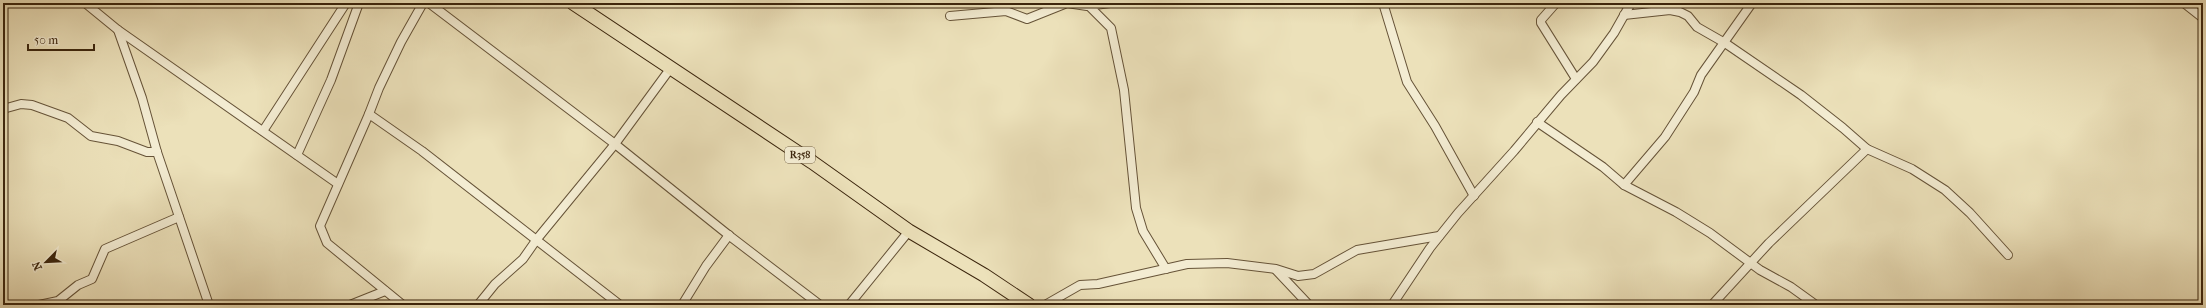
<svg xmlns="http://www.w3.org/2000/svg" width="2206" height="308" viewBox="0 0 2206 308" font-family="'IM FELL French Canon',serif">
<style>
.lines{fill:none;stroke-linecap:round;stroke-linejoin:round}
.minor-casing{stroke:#665338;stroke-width:10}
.primary-casing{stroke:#3a240c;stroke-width:15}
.minor{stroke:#f3ecd2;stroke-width:8}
.primary{stroke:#ece1ba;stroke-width:13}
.labels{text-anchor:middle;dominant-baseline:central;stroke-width:3;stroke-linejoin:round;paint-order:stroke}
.shield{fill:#f3ecd2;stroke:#726047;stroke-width:1}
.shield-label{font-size:10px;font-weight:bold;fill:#3a240c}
</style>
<rect width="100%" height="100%" fill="#ece1ba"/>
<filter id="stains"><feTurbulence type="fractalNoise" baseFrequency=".005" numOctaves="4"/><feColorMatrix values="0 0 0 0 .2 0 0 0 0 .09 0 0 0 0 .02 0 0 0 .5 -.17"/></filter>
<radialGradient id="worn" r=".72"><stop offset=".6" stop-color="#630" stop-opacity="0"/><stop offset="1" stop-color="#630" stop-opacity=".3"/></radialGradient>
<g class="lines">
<g class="minor-casing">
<g id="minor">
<polyline points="85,3 118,30 338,184"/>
<polyline points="429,3 615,144 731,237 820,305"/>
<polyline points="1086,3 1111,28 1124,90 1136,208 1143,231 1166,269"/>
<polyline points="1383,3 1407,82 1435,126 1474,196"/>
<polyline points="1556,3 1541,20 1541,23 1576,79"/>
<polyline points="2184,3 2203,18"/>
<polyline points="1624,15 1670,10 1680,12 1688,16 1697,27 1725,43 1801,95 1843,128 1867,149 1912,169 1945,190 1970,213 2008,255"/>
<polyline points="950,16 1006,11 1027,19 1067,3 1087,6 1110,3"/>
<polyline points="118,30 142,98 157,152 209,305"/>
<polyline points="3,109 21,104 32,105 68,118 91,136 118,141 147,152 157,152"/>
<polyline points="369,114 422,151 620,305"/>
<polyline points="1537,122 1603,167 1624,185 1676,212 1710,233 1760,270 1791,287 1816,305"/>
<polyline points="263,131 346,3"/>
<polyline points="297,155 331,80 359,3"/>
<polyline points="1624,185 1665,137 1694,92 1701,75 1752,3"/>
<polyline points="1276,270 1309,305"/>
<polyline points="39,305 58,301 78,285 92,279 105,249 179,217"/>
<polyline points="350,305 385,291"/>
<polyline points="403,305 327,243 320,226 369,114 379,88 401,42 423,3"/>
<polyline points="478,305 495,284 523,259 537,239 615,144 670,69"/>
<polyline points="682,305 706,266 729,235"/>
<polyline points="849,305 909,231"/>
<polyline points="1045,305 1080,285 1098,284 1187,264 1227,263 1276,269 1298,276 1314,274 1357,250 1439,236"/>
<polyline points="1392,305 1430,248 1458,213 1514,151 1561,95 1593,62 1614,33 1631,3"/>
<polyline points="1712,305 1769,243 1867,149"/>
</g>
</g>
<g class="primary-casing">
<polyline id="primary" points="573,3 812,162 909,231 984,275 1029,305"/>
</g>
<use href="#minor" class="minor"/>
<use href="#primary" class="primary"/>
</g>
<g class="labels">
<rect class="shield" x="785" y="147" width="30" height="16" rx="3"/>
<g class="shield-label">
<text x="800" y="155">R358</text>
</g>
</g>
<rect width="2206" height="308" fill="none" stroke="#ece1ba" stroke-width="16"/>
<rect x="4" y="4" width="2198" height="300" fill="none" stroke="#3a240c" stroke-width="2"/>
<rect x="8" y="8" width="2190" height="292" fill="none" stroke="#3a240c"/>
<g transform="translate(46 262) rotate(246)" stroke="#f3ecd2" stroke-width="3" paint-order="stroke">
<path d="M0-3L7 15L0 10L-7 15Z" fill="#3a240c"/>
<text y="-6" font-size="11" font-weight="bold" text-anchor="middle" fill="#3a240c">N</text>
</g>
<path d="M28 44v6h66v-6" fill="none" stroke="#3a240c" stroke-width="2"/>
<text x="34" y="44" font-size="12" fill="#3a240c" stroke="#f3ecd2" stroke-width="3" paint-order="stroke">50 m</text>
<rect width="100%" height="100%" filter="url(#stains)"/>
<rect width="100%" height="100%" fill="url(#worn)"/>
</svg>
